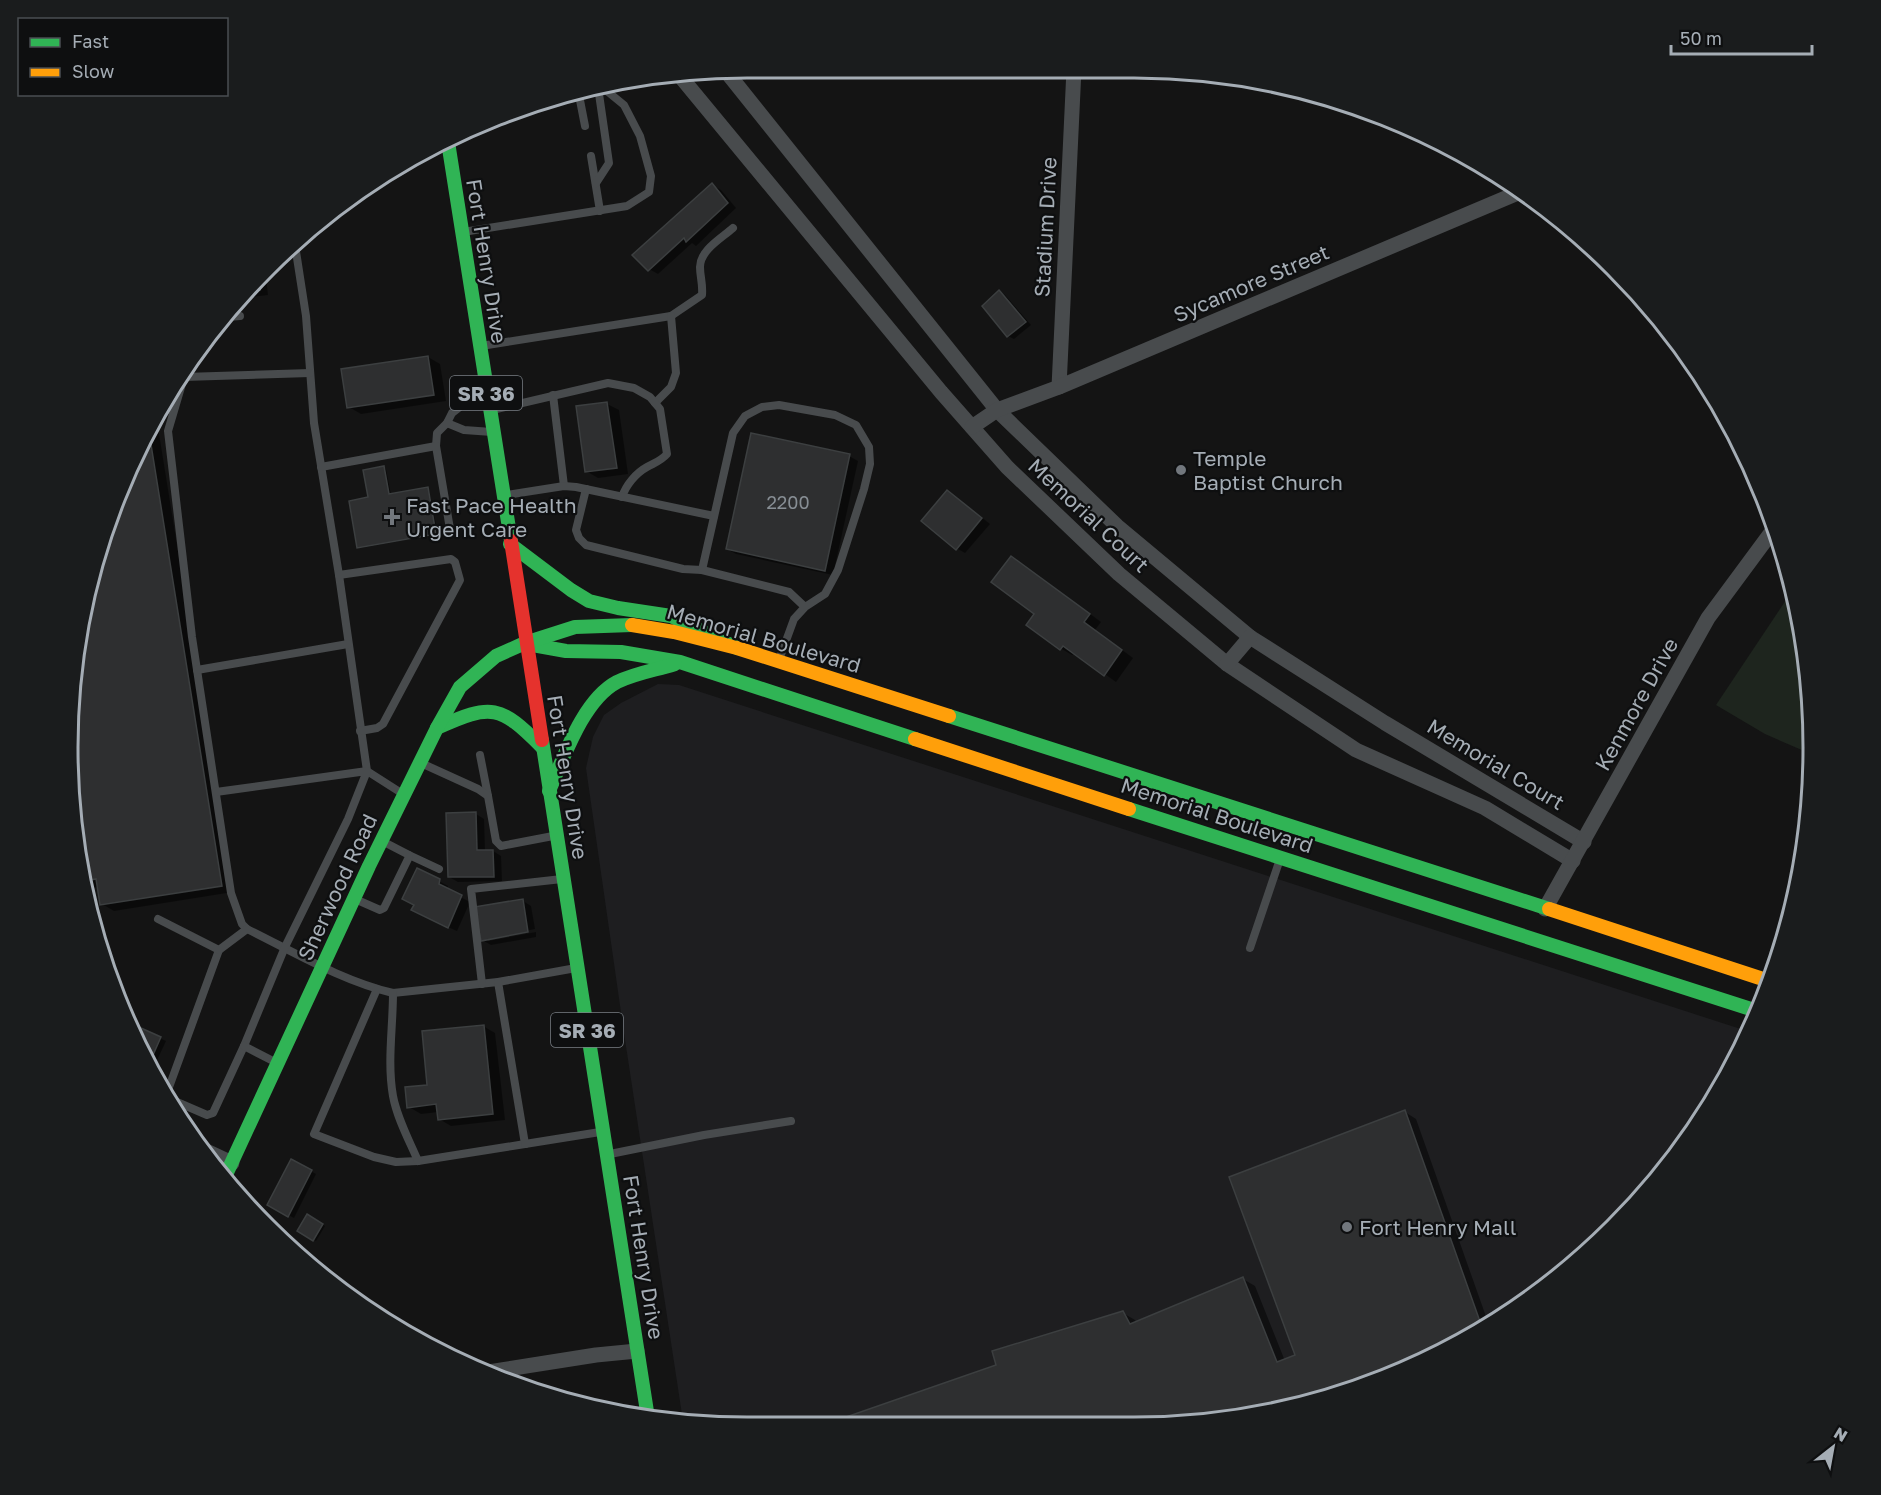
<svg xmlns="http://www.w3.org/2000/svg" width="1881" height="1495" viewBox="0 0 1881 1495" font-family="'Golos Text',sans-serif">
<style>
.built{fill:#1e1e20}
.green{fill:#1e251e}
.shadow{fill:#0007}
.building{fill:#2e2f30;stroke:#3c3f40;stroke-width:1.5}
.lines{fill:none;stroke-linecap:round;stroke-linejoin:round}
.lane{stroke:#484b4d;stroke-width:8}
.street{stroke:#484b4d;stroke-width:15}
.fast{stroke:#30b455;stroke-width:14}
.slow{stroke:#ff9f0a;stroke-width:14}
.jam{stroke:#e5322d;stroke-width:14}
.poi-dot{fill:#72777d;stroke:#0e0f10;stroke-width:2}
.labels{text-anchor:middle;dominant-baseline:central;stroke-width:4.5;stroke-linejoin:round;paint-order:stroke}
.number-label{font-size:18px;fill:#878e94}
.shield{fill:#0e0f10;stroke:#787e84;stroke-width:1.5}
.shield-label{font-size:20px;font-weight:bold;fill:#a5adb5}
.street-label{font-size:21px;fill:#a5adb5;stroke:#0e0f10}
.poi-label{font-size:21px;fill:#a5adb5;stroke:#0e0f10;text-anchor:start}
.rim{fill:none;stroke:#a5adb5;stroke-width:3}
</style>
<rect width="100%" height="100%" fill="#141414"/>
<polygon class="built" points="658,684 679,685 1750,1032 1743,1049 1673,1162 1582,1259 1473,1337 1352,1392 1178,1426 747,1427 683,1421 624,1033 586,768 593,737 604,715 621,703"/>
<polygon class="green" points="1792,591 1808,659 1811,754 1765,734 1716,705"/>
<g class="shadow">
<polygon points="823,68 839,68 831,74"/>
<polygon points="712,185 721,190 736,208 696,246 692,243 658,274 649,269"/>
<polygon points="265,269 268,295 243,298"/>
<polygon points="1000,292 1005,295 1031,325 1014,339 1008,336"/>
<polygon points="428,357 440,364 446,401 361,414 349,407"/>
<polygon points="607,404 619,410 628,474 598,478 586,471"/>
<polygon points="156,415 233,892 114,911 102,904 99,887 86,889 68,747 91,571"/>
<polygon points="849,456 858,461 833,575 736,554 727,549"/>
<polygon points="384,467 386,469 391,495 427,488 429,490 438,534 361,548 359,547 370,498"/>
<polygon points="948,492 956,497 990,524 965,553 956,548"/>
<polygon points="1012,558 1024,565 1101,622 1095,630 1133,658 1116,682 1075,653 1072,655 1060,648 1036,613"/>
<polygon points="476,814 484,819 485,851 493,851 501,856 502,881 458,882 449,877"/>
<polygon points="418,870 448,886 447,890 470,902 457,931 421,915 416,905"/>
<polygon points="523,901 531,906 535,929 488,938 488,941 536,932 536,937 491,945 482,940"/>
<polygon points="133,1026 166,1041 152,1071"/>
<polygon points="483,1026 495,1033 505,1120 451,1126 439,1119 438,1112 421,1114 409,1107"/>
<polygon points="1405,1112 1416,1119 1489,1325 1473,1337 1352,1392 1178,1426 828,1427 827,1425 998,1365 1123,1313 1135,1320 1137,1323 1243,1279 1255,1286 1285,1361 1297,1356"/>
<polygon points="292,1161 316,1174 294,1218 269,1205"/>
<polygon points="308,1216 325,1226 316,1241 299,1231"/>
</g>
<g class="building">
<polygon points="712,183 728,203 686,242 684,238 648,271 632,255"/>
<polygon points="259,277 260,290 247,292"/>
<polygon points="999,290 1026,322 1007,337 982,306"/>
<polygon points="428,356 434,395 347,408 341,369"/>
<polygon points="607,402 617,468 585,472 576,406"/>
<polygon points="149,432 222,886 100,905 96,879 85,881 68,747 91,571"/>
<polygon points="751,433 850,454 825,571 726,549"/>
<polygon points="384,466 389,494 428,487 436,534 357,548 349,501 368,497 363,470"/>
<polygon points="947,490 982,518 956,550 921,521"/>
<polygon points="1011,556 1090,614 1084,622 1122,650 1104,676 1063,646 1060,650 1026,625 1034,614 991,582"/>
<polygon points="476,812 477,850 493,850 494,877 448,877 446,813"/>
<polygon points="417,868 440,879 439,884 462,895 448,928 411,910 414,905 402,899"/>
<polygon points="523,899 528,932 481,941 474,907"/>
<polygon points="132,1024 161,1037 149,1064"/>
<polygon points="484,1025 493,1114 438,1120 436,1104 407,1108 405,1087 427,1085 422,1031"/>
<polygon points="1405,1110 1483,1330 1473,1337 1352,1392 1178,1426 827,1427 826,1424 996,1365 992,1351 1123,1311 1130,1324 1243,1277 1277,1362 1295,1355 1229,1177"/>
<polygon points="291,1159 312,1170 288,1217 267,1205"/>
<polygon points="307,1214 323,1224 313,1241 297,1231"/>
</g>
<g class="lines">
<g class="lane">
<polyline points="578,90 585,126"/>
<polyline points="591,156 600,211"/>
<polyline points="596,183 609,163 598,87"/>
<polyline points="463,232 627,206 649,192 651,176 640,136 624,105 602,87"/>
<polyline points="295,245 306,316 314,423 339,575 367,771 403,794"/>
<polyline points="228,317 240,316"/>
<path d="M481,346L671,316L702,295C703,283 700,277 700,267C700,250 722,238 733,228"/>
<polyline points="183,375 184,377 310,373"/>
<path d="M184,377L168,431L192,637L231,893L242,924L247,929C294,952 342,981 393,993L498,982L576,968"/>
<polyline points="553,395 564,486"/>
<polyline points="655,403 671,387 676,373 671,316"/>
<path d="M492,410L608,383L634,388L650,397L660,409L667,454C661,461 654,463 647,467C636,473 626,485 622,497"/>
<polyline points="447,423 464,430 492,432"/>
<polyline points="436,446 437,433 447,423 452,413 466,402 482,385"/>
<polyline points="321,467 436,446 450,529"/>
<polyline points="586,489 576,530 579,538 586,545 683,569 702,570"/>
<polyline points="506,495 564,486 576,487 714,516"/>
<polyline points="339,575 451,559 455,562 460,580 383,724 377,728 360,731"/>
<polyline points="779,660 794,619 805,607 825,594 838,570 864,489 870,464 869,447 856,425 835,415 779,405 762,407 745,416 733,433 702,570 789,592 805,607"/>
<polyline points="197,670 348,644"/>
<polyline points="480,755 488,796"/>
<polyline points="421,763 478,789 488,796 496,841 501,846 553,836"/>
<polyline points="216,792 367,771 348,819 285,947 244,1046 213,1113 207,1115 170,1099 168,1090 219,950"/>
<polyline points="409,855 439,869"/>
<polyline points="355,899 380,910 384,908 408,859 409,855 382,841"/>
<polyline points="158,919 219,950 247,929"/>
<polyline points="1250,948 1280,859"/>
<polyline points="482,984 471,889 562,879"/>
<polyline points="377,989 314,1134 374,1157 396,1162 418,1161 525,1144 498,982"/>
<path d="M393,993C393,1027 387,1062 393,1096C397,1118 409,1140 418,1161"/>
<polyline points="244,1046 277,1063"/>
<polyline points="525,1144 600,1132"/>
<polyline points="610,1154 704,1135 791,1121"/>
</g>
<g class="street">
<polyline points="725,70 997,410 1117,526 1250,637 1385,723 1584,842"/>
<polyline points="680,76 941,392 1007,467 1119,574 1227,664 1356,750 1485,808 1573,861"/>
<polyline points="1059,387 1074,69"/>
<polyline points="972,427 997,410 1059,387 1520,192"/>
<polyline points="1227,664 1250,637"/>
<polyline points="1545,909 1708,618 1776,526"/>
<polyline points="202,1149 232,1163"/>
<polyline points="482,1373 596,1355 637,1351"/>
</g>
<g class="fast">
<polyline points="448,142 511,541"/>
<polyline points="510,544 571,590 589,601 618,608 671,616 737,648"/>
<polyline points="527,644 566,651 621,652 680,662 915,739"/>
<polyline points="949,716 1549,909"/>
<path d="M437,728C492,703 500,705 542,747"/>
<polyline points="542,740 648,1418"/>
<path d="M549,791C564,757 583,700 617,682C635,673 656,670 675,664"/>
<path d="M1129,809C1338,877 1548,942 1757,1011"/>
<polyline points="224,1179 369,866 437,728 460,687 496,656 525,643 575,627 632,625"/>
</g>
<g class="slow">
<polyline points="632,625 674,632 737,648 949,716"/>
<polyline points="915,739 1129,809"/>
<polyline points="1549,909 1769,981"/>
</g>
<polyline class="jam" points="511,541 542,740"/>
</g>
<g class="poi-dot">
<circle cx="1181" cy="470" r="6"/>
<path d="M389 508h6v6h6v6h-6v6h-6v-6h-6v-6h6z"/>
<circle cx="1347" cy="1227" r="6"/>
</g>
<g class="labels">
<g class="number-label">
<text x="788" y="502">2200</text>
</g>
<g class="shield">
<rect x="450" y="376" width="72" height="34" rx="4.5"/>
<rect x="551" y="1013" width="72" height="34" rx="4.5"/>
</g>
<g class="shield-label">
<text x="486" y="393">SR 36</text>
<text x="587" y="1030">SR 36</text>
</g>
<g class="street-label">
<text transform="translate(1045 227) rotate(-87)">Stadium Drive</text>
<text transform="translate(487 261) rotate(81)">Fort Henry Drive</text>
<text transform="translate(1251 283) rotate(-23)">Sycamore Street</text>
<text transform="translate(1089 515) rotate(43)">Memorial Court</text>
<text transform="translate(764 638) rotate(16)">Memorial Boulevard</text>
<text transform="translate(1636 704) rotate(-61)">Kenmore Drive</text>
<text transform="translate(1496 764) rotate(31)">Memorial Court</text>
<text transform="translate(568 777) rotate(81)">Fort Henry Drive</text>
<text transform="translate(1217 815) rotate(18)">Memorial Boulevard</text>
<text transform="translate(337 887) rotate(-65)">Sherwood Road</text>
<text transform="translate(644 1257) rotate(81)">Fort Henry Drive</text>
</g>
<g class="poi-label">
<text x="1193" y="458">Temple<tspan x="1193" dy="24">Baptist Church</tspan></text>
<text x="406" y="505">Fast Pace Health<tspan x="406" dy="24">Urgent Care</tspan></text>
<text x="1359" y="1227">Fort Henry Mall</text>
</g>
</g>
<path d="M0 0H1881V1495H0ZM747 78H1134A669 669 0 0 1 1803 747V748A669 669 0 0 1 1134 1417H747A669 669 0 0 1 78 748V747A669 669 0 0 1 747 78Z" fill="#1a1c1d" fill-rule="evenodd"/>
<path class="rim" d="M747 78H1134A669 669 0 0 1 1803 747V748A669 669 0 0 1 1134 1417H747A669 669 0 0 1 78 748V747A669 669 0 0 1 747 78Z"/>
<rect x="18" y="18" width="210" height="78" fill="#0e0f10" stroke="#4a4e52" stroke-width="1.5"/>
<rect x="30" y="38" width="30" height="9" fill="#30b455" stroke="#4a4e52" stroke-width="1.5"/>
<text x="72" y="48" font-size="18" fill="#a5adb5">Fast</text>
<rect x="30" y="68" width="30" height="9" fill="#ff9f0a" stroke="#4a4e52" stroke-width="1.5"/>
<text x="72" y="78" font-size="18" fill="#a5adb5">Slow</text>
<g transform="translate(1833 1447) rotate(31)" stroke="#0e0f10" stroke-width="4.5" paint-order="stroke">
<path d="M0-4.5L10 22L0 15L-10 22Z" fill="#a5adb5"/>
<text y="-9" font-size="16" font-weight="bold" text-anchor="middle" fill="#a5adb5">N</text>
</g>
<path d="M1671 45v9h141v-9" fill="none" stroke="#a5adb5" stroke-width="3"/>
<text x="1680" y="45" font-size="18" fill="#a5adb5" stroke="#0e0f10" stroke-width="4.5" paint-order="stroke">50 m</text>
</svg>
